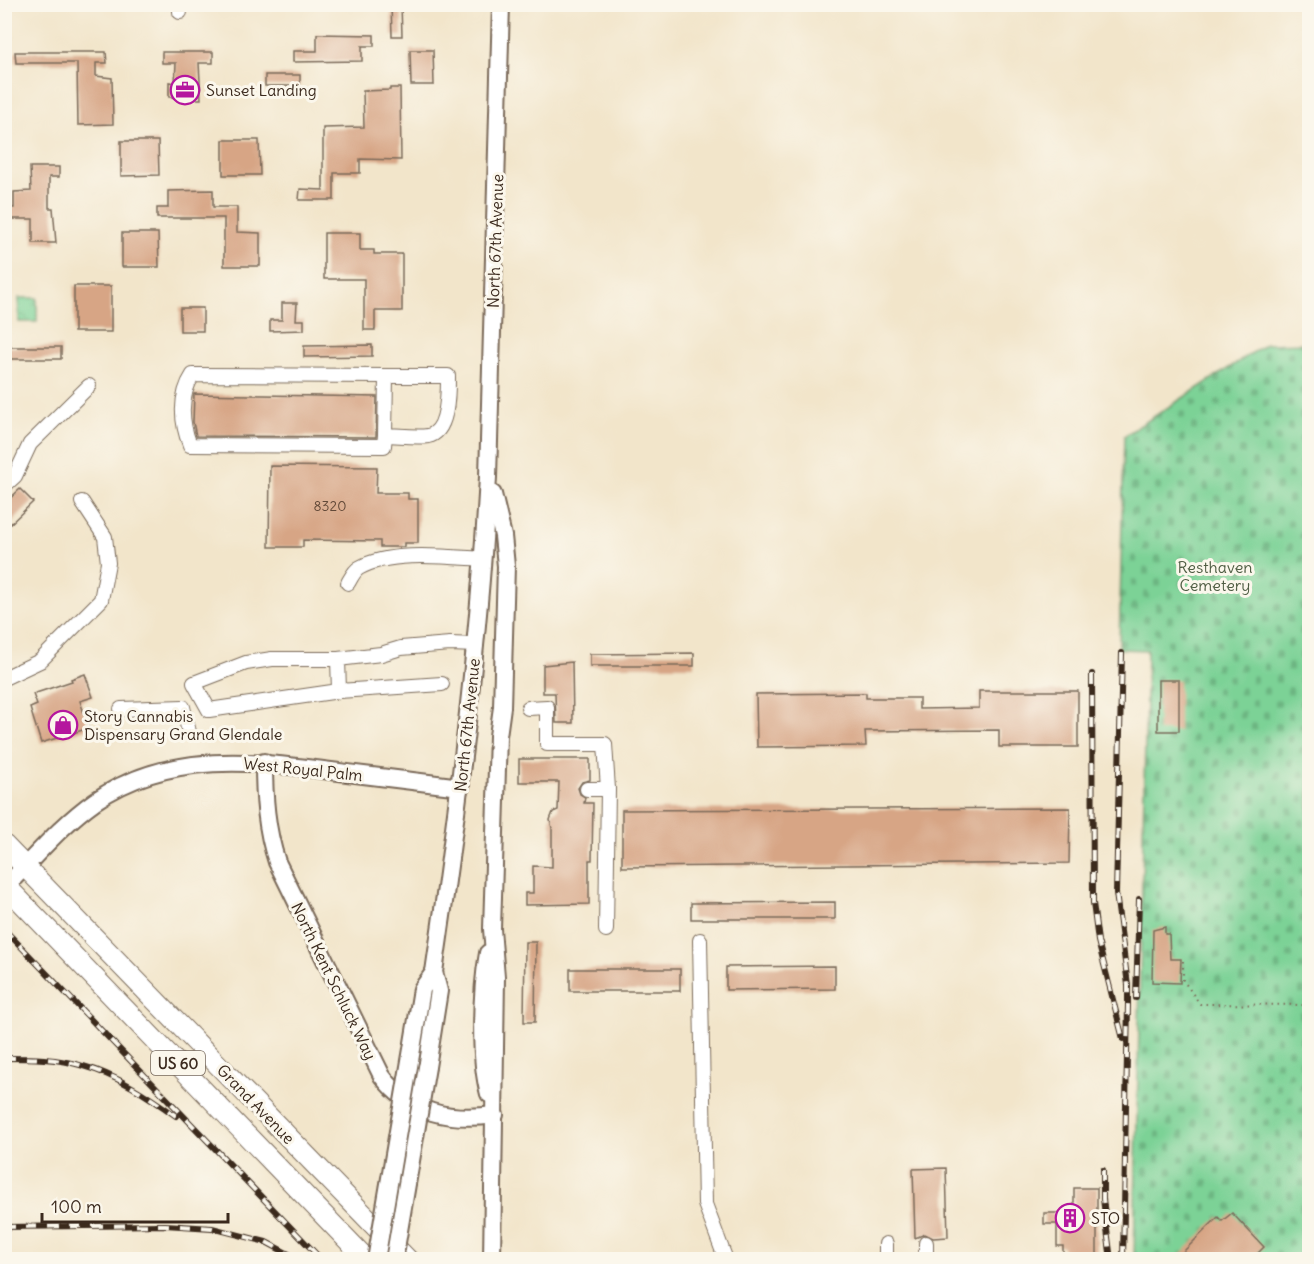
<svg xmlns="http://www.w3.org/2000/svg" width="1314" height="1264" viewBox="0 0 1314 1264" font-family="Delius,sans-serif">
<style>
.cemetery{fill:url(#cemetery-stones);stroke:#5c7e5a;stroke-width:1.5}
.park{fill:url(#park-crowns);stroke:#5c7e5a;stroke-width:1.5}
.building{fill:#d7a585}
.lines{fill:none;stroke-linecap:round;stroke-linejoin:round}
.minor-casing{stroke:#7b6b5a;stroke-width:16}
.major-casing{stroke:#7b6b5a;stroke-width:20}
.highway-casing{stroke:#7b6b5a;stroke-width:22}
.path{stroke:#7b6b5a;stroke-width:2;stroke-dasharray:1.5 4.5;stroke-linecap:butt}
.minor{stroke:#fff;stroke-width:14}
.major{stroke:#fff;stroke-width:16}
.highway{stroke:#fff;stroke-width:20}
.rail-casing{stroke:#3b2a1e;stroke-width:6}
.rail{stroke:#fbf7ec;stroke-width:4;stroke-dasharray:11;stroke-linecap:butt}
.major-bridge-casing{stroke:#7b6b5a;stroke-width:20;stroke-linecap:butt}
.major-bridge{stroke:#fff;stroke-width:16}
.labels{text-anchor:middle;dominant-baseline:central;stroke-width:6;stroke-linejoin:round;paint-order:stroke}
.number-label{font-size:14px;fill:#624938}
.shield{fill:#fbf7ec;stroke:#75685c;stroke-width:1.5}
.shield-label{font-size:15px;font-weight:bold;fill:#3b2a1e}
.poi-label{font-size:16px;fill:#3b2a1e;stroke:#fbf7ec;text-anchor:start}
.street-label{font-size:16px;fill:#3b2a1e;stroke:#fbf7ec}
.park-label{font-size:16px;fill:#4e5c42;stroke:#fbf7ec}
</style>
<defs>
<pattern id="cemetery-stones" width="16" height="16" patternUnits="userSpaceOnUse" patternTransform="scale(1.5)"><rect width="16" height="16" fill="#7cd296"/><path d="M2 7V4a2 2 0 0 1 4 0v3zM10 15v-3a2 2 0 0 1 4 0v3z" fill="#6cb481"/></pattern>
<pattern id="park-crowns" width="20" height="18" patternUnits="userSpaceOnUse" patternTransform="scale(1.5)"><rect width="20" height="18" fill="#7cd296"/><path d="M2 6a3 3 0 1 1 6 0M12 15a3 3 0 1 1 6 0" fill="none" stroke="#6cb481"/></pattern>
</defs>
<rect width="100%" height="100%" fill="#fbf7ec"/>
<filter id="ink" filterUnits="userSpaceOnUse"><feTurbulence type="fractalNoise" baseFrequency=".0167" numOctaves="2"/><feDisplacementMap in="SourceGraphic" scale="12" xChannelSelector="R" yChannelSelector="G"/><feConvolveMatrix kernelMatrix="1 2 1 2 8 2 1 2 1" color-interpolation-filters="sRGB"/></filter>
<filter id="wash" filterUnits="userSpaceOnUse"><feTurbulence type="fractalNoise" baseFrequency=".008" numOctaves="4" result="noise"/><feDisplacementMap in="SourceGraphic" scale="24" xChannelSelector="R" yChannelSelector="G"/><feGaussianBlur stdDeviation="1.35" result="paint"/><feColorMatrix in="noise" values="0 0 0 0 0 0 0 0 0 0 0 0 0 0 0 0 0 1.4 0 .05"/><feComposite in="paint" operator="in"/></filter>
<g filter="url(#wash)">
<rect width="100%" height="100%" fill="#f2e5ca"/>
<polygon class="cemetery" points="1309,343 1309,1259 1134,1259 1147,650 1119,649 1124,436 1266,344"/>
<rect class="park" x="19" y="298" width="18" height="24"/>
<g id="blocks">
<g class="building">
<polygon points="391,4 401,4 402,36 392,36"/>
<polygon points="317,34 374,35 374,46 362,46 362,61 293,62 293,51 317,51"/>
<polygon points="410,50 433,50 434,85 411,85"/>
<polygon points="15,52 106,52 107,63 96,63 96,76 112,78 113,124 78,125 77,63 16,63"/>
<polygon points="162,52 213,52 213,63 199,63 201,99 178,99 177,97 169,97 169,82 175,83 176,63 162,63"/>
<rect x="265" y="75" width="35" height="11"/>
<polygon points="390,88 400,88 401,160 360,159 360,173 334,173 334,200 299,200 300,189 323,190 323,128 364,127 363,91 390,90"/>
<polygon points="223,140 259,140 260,175 223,175"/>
<polygon points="121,141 158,141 159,175 121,176"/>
<polygon points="30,167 59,167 59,177 49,177 49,208 53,208 56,243 33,243 33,219 4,219 4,208 14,208 14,192 31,191"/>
<polygon points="213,190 213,207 237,207 237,232 260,233 260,266 224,266 224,218 157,218 157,208 168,208 168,191"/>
<polygon points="122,233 158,233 159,267 122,267"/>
<polygon points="324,233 360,233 360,250 374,250 374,254 402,254 402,311 375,311 375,330 364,330 364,279 324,279"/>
<rect x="74" y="286" width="37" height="46"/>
<polygon points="282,303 297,303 296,320 304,320 304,330 270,331 270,320 282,320"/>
<rect x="180" y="308" width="23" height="23"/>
<polygon points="372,345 372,356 304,357 304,346"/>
<rect x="4" y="347" width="57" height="12"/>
<polygon points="194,394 377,397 376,437 196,436 193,422"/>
<polygon points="270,466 377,467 376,493 408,493 408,499 418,499 418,543 404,543 404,547 380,547 380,541 303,540 303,547 269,547"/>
<polygon points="20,489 33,502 4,530 4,504"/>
<polygon points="694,653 694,666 590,666 590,654"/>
<polygon points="572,662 573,723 556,723 555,693 543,693 543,665"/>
<polygon points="85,674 93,697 80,701 89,728 41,743 30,708 37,705 33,694 72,681 71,679"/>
<rect x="1158" y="680" width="21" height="51"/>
<polygon points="979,691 1078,691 1078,747 999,747 999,730 865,731 866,746 757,747 756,694 866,693 866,698 919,698 919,709 979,708"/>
<polygon points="519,759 590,759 590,780 582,782 578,788 580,794 585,797 584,803 593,803 592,860 589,860 589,904 525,905 525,893 533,893 533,866 552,867 552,828 550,820 553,812 558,810 559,782 519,782"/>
<polygon points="1070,808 1069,863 622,867 622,810"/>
<polygon points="835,902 835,919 691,919 691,903"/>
<polygon points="1165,927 1165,934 1169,934 1170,959 1181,959 1180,983 1152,982 1153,930"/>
<polygon points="525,942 536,942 535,1022 524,1022"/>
<polygon points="835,966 835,989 726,990 726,967"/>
<rect x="570" y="969" width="110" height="22"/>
<polygon points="946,1168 948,1237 933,1238 925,1234 915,1238 913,1169"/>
<polygon points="1074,1188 1097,1188 1097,1260 1063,1260 1063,1246 1057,1246 1057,1224 1044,1224 1044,1213 1074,1213"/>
<polygon points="1232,1213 1264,1247 1251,1260 1175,1260 1218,1217 1222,1221"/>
</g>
</g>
</g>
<g filter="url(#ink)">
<use href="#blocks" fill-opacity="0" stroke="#7b6b5a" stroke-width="1.5"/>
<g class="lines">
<g class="minor-casing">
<g id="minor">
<polyline points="180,12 180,4"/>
<path d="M386,376H448C448,392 449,432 428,436C415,438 398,435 385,435Z"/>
<path d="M385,435L384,446L190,445C181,423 179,396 193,375L386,376"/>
<polyline points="4,486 15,476 30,444 89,386"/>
<path d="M348,583C351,578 354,571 359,568C390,550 448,557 483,559"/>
<polyline points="338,659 339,691 209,710 194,683 246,663 272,659 338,659 381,654 401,648 450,644 476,645"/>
<polyline points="4,678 40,661 101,600 108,563 105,537 82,502"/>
<polyline points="339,691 442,684"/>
<polyline points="528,708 547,707 547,744 605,744 608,789"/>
<polyline points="121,709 183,707 189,732"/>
<polyline points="587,789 608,789 606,930"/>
<polyline points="700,940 705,1204 726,1260"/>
<polyline points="886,1244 886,1260"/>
<polyline points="926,1260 926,1243"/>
</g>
</g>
<g class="major-casing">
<g id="major">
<path d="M264,762C264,797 266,829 277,862L382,1076C410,1114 450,1121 495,1115"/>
<path d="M6,886C35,857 61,825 95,801C169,750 255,761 339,772C379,777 420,782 461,787"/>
<path d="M488,953C481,991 479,1057 489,1094"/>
<polyline points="412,1049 422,989 434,972"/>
<path d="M427,1067L439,991L434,972C458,808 479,643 488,477L501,4"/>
<polyline points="492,1260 496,977 492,929 498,736 502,707 506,566 503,536 493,494"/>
</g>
</g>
<g class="highway-casing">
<g id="highway">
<polyline points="4,845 408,1260"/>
<polyline points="4,884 367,1260"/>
</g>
</g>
<polyline class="path" points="1183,961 1183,980 1200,1004 1310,1005"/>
<use href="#minor" class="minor"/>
<use href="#major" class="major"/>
<use href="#highway" class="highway"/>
<g class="rail-casing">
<g id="rail">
<polyline points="1122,653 1116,893 1128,985 1128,1004 1123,1260"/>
<polyline points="1092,674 1093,903 1098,941 1123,1039"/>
<polyline points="4,929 322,1260"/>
<polyline points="1136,998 1139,899"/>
<path d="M4,1058C30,1058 58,1058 83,1066C117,1075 148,1096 176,1116"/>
<polyline points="1103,1170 1103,1199 1111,1260"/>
<polyline points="4,1227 165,1225 212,1228 266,1242 300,1260"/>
</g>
</g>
<use href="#rail" class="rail"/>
<g class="major-bridge-casing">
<g id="major-bridge">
<polyline points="376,1260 412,1049"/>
<polyline points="394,1260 427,1067"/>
</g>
</g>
<use href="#major-bridge" class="major-bridge"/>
</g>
</g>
<defs>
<g id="office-ring" transform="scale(1.5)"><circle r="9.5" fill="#fbf7ec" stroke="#b5179e" stroke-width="1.5"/><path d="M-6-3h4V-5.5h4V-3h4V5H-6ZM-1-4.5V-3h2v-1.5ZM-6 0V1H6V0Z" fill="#b5179e"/></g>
<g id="shop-ring" transform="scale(1.5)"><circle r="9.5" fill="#fbf7ec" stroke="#b5179e" stroke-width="1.5"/><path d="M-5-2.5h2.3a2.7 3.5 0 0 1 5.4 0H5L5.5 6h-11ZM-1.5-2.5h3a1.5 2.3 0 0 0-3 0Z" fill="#b5179e"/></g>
<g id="building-ring" transform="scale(1.5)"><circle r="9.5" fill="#fbf7ec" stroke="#b5179e" stroke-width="1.5"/><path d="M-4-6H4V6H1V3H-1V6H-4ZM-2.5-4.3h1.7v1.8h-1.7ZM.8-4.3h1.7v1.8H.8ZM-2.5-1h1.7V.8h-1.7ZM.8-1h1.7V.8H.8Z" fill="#b5179e"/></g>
</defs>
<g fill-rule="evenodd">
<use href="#office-ring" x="185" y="90"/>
<use href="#shop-ring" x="63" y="725"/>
<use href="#building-ring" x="1070" y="1218"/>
</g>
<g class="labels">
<g class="number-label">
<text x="330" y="506">8320</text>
</g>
<rect class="shield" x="151" y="1051" width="54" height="24" rx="4.5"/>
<g class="shield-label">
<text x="178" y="1063">US 60</text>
</g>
<g class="poi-label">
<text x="206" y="90">Sunset Landing</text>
<text x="84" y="716">Story Cannabis<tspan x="84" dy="18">Dispensary Grand Glendale</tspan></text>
<text x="1091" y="1218">STO</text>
</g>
<g class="street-label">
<text transform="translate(495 241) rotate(-88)">North 67th Avenue</text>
<text transform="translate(467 725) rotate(-84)">North 67th Avenue</text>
<text transform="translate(303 769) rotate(6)">West Royal Palm</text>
<text transform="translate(334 981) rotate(64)">North Kent Schluck Way</text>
<text transform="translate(256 1104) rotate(46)">Grand Avenue</text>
</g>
<g class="park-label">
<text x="1215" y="567">Resthaven<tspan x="1215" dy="18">Cemetery</tspan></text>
</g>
</g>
<rect width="1314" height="1264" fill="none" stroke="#fbf7ec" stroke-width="24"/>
<path d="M42 1213v9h186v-9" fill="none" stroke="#3b2a1e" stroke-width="3"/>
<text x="51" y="1213" font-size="18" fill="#3b2a1e" stroke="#fbf7ec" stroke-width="4.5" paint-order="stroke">100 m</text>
</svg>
